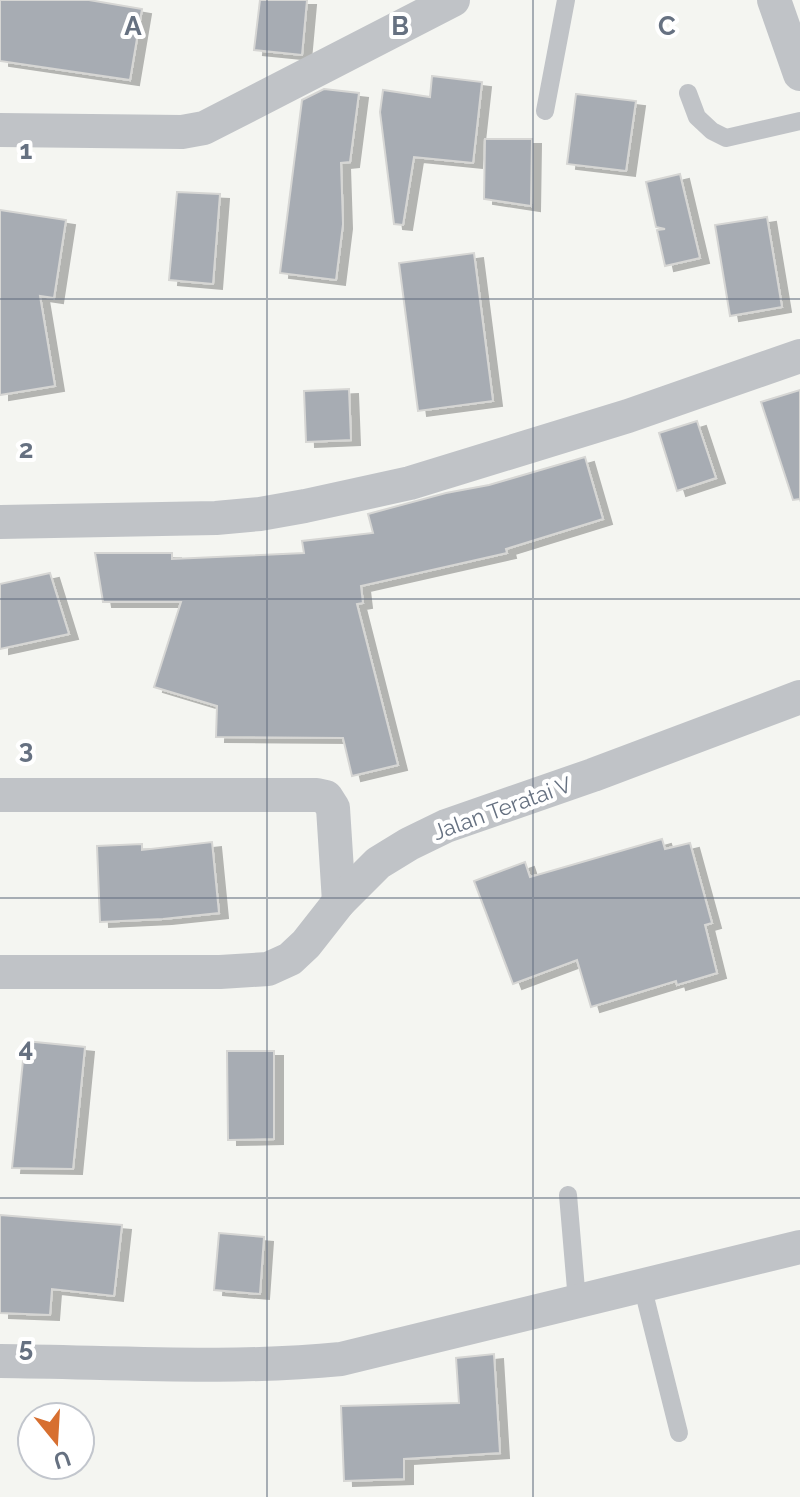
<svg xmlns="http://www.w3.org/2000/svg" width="800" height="1497" viewBox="0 0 800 1497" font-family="Raleway,sans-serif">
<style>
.building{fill:#a7acb3;stroke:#d6d6d4;stroke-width:2;filter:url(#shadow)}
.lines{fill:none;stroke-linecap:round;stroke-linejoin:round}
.lane{stroke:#c0c3c7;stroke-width:18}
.street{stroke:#c0c3c7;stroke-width:34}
.grid{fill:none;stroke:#667181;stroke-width:2;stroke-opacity:0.55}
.labels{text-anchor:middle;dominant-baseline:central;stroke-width:8;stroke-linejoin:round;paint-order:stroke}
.street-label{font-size:22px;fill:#667181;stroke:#fff}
.grid-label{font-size:26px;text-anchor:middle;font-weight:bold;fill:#667181;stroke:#fff;stroke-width:8;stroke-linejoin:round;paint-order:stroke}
</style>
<defs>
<filter id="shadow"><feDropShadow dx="9" dy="5" stdDeviation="0" flood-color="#0004"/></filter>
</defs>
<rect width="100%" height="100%" fill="#f4f5f1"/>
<g class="building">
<polygon points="0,0 89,0 142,9 130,80 0,61"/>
<polygon points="260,0 307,0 302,55 254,50"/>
<polygon points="432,76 482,82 473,163 414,157 403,225 394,224 380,112 383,90 430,97"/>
<polygon points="324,89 359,93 350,162 341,163 343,224 336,280 280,273 302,100"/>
<polygon points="576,94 636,101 626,171 567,164"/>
<polygon points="485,139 532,139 531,206 484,199"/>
<polygon points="680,174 700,258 665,266 657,230 665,229 656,227 646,182"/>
<polygon points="177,192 220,194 213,284 169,280"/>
<polygon points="0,210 66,220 54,298 40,296 55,386 0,395"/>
<polygon points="767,217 782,307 730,316 715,225"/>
<polygon points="474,253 493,401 418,411 399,263"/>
<polygon points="349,389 351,440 306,442 304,391"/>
<polygon points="800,390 800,499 793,500 761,402"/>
<polygon points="697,421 716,478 677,491 659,433"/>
<polygon points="585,457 603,519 506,549 507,553 361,586 363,603 357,604 398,765 352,776 343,738 216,737 217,706 154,687 181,602 103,602 95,553 172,553 172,559 304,553 302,541 373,533 368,514 446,493 489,485"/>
<polygon points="50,573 69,634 0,649 0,584"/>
<polygon points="662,839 665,849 690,843 712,923 705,925 717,973 677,985 676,981 591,1007 577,960 513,984 474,881 525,862 530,877"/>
<polygon points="212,842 219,913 163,919 100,922 97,846 142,844 142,850"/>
<polygon points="25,1041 85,1047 73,1169 12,1168"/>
<polygon points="227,1051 274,1051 274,1139 228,1140"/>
<polygon points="0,1215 122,1225 114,1296 52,1289 50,1315 0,1313"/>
<polygon points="219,1233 264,1237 260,1294 214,1290"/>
<polygon points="494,1354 500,1453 404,1459 404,1479 344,1481 341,1406 459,1403 456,1358"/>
</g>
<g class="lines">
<g class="lane">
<polyline points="688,93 697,117 712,131 726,138 800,121"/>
<polyline points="545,111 566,0"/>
<polyline points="568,1195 577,1301"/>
<polyline points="642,1285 679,1433"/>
</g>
<g class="street">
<polyline points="774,0 800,74"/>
<polyline points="0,130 182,132 204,128 453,0"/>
<polyline points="0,522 216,518 260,514 305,506 410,483 628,416 800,356"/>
<polyline points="0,795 317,795 326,797 333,808 339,902"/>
<polyline points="0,972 220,972 268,969 290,959 306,944 339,902 378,863 409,844 446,826 593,775 800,697"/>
<path d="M0,1361C113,1362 229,1370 341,1359L800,1247"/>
</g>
</g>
<path class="grid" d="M267,0V1497M533,0V1497M0,299H800M0,599H800M0,898H800M0,1198H800"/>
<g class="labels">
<g class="street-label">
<text transform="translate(502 808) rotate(-20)">Jalan Teratai V</text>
</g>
</g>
<g class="grid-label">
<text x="133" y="35">A</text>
<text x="400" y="35">B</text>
<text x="667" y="35">C</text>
<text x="26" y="159">1</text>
<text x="26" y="458">2</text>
<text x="26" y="758">3</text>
<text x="26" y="1057">4</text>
<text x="26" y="1356">5</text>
</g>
<g transform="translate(56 1441) rotate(162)"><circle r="38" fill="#ffffff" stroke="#c2c6cd" stroke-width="2"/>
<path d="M0-6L14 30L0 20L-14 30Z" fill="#d76f30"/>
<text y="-12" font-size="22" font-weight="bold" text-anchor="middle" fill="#667181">U</text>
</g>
</svg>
